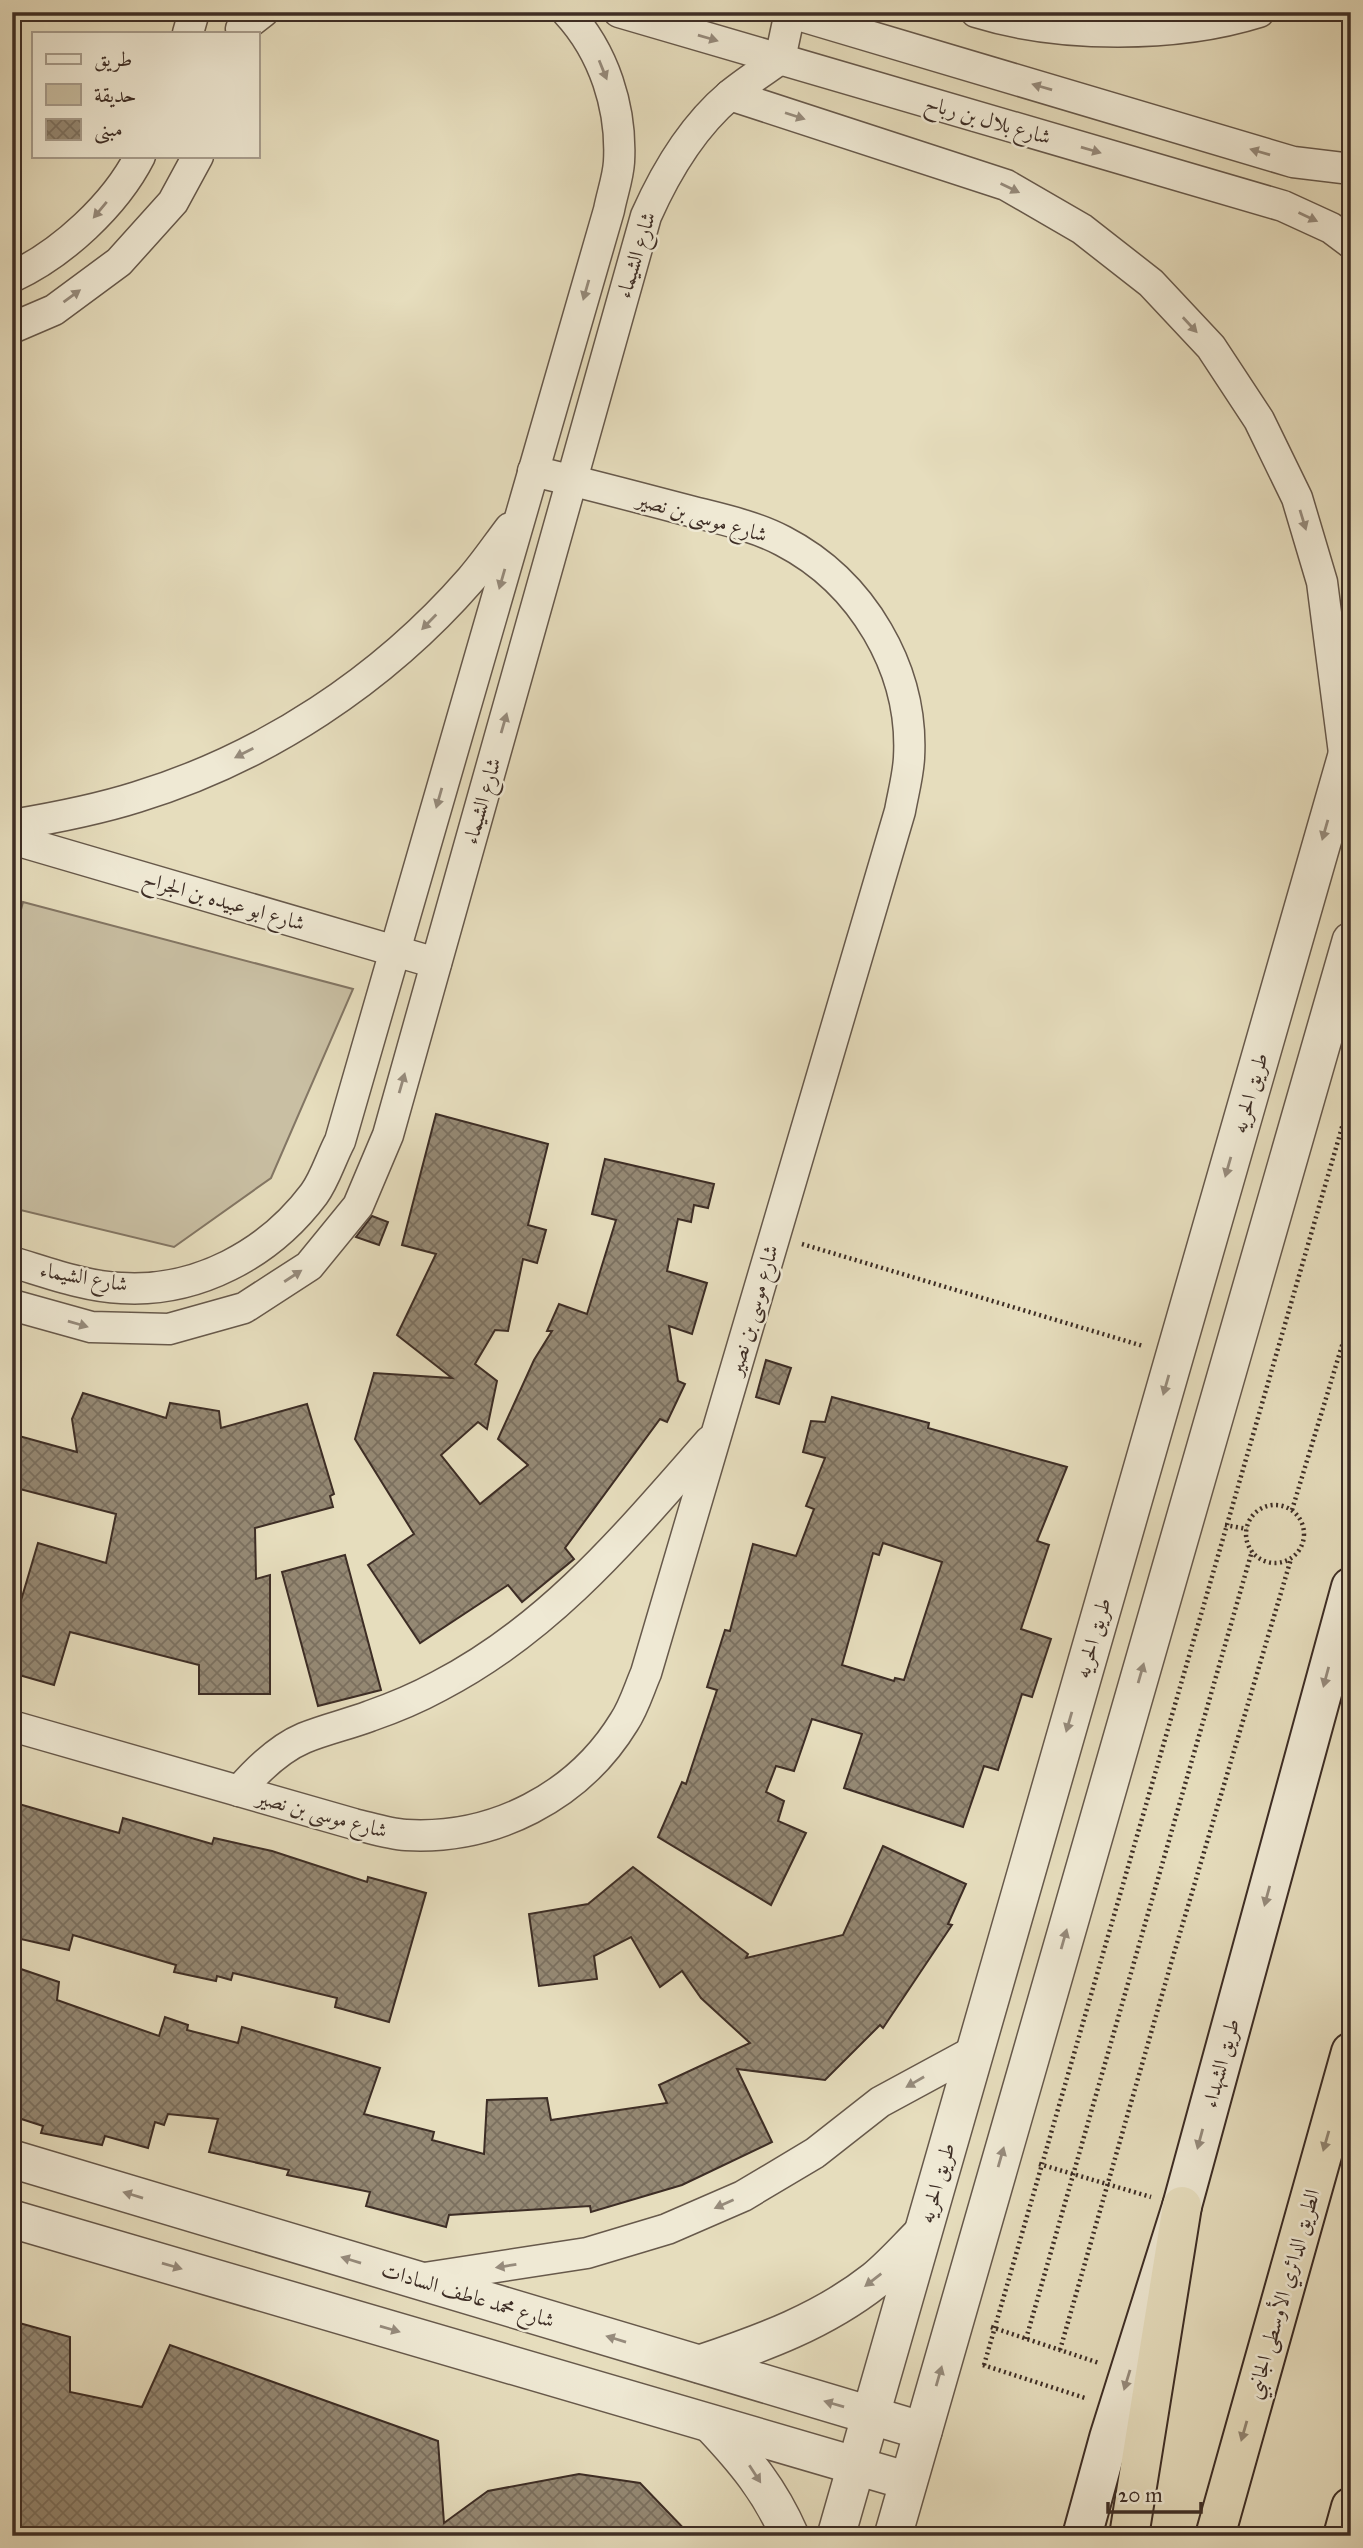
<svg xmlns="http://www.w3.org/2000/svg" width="1363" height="2548" viewBox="0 0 1363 2548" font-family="'IM FELL Great Primer',Amiri,serif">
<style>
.green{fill:#c9bfa3;stroke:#837664;stroke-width:2}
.building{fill:url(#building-cross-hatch);stroke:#3d2d25;stroke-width:2;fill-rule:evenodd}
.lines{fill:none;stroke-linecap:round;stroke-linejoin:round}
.minor-casing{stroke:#67594b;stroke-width:33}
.tertiary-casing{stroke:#67594b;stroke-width:40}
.secondary-casing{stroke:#3d2d25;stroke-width:42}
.trunk-casing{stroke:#3d2d25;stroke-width:42}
.motorway-casing{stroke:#3d2d25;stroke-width:42}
.path{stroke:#3d2d25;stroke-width:4.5;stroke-dasharray:2 3.5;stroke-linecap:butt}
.minor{stroke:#efe9d4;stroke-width:30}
.tertiary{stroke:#efe9d4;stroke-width:37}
.secondary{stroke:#efe9d4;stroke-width:38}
.trunk{stroke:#e6ddbd;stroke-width:38}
.motorway{stroke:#e6ddbd;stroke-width:38}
.oneway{fill:#968b7c}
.oneway2{fill:#928571}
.labels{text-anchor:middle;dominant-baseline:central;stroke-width:5;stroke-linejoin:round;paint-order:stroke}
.street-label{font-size:21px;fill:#3d2d25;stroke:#efe9d4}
</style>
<defs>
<pattern id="building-cross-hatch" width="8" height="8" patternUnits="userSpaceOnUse" patternTransform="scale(1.75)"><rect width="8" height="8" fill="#958974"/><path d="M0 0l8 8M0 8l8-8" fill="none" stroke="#7b705f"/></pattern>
</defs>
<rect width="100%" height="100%" fill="#e6ddbd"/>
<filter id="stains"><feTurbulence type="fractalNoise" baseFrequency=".00286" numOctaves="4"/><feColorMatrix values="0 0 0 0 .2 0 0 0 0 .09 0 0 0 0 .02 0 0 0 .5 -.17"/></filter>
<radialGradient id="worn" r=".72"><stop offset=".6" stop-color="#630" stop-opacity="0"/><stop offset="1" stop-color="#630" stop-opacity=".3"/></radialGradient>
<polygon class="green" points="23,902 353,989 271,1178 174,1247 12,1208 12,943"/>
<g class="building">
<polygon points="436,1114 548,1144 528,1225 546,1230 537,1263 523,1259 508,1331 495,1330 475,1364 497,1381 487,1429 478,1422 441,1455 480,1504 528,1465 498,1439 534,1360 552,1331 547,1331 559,1304 587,1314 616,1220 592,1214 605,1159 714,1184 708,1208 694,1205 691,1222 678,1219 667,1271 707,1283 692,1334 669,1326 678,1381 685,1384 667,1422 660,1419 565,1548 574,1559 522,1602 508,1585 420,1643 368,1565 414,1534 355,1439 374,1373 452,1378 397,1335 436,1254 402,1245"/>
<polygon points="372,1216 388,1222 379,1245 356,1237"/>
<polygon points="766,1360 791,1368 779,1404 756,1397"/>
<polygon points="83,1393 166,1418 170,1403 219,1411 221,1428 307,1404 334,1494 330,1496 333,1507 255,1528 256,1579 270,1575 270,1694 199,1694 199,1665 70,1632 54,1685 12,1673 12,1631 38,1543 106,1563 116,1514 12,1487 12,1434 77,1452 72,1419"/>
<path d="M832,1397L929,1423L928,1428L1067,1467L1037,1541L1049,1545L1021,1629L1051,1639L1032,1697L1022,1694L998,1770L984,1766L963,1827L844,1788L862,1734L812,1719L794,1771L776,1766L766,1792L784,1801L778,1821L806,1833L771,1905L658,1837L682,1782L686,1784L717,1690L707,1687L725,1630L730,1631L753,1544L796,1556L814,1509L806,1506L825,1458L803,1452L811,1421L825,1422ZM883,1543L942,1562L904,1680L895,1678L894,1681L842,1665L873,1553L879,1555Z"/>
<polygon points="345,1555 381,1690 318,1706 282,1572"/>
<polygon points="12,1802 119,1833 123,1818 212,1844 214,1838 272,1851 367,1882 368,1877 426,1893 389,2022 335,2007 337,1998 233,1973 231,1980 217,1976 216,1981 174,1972 176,1965 73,1935 69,1950 12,1937"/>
<polygon points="883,1846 966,1884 948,1924 952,1925 883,2028 880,2025 825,2080 737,2069 772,2142 682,2185 591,2212 590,2206 449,2215 446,2227 366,2206 370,2192 287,2175 289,2170 209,2152 218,2119 168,2114 164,2125 155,2122 148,2148 105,2136 102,2145 41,2133 43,2126 12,2116 12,1966 59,1982 57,2000 159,2036 165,2017 188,2025 187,2030 238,2043 242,2027 380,2068 364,2114 434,2132 432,2140 484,2154 487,2100 547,2098 551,2120 667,2103 659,2085 750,2043 701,1998 682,1971 660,1987 631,1937 594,1956 597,1979 539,1986 529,1914 588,1904 633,1867 748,1954 746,1958 843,1935"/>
<polygon points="12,2321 70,2337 70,2392 142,2407 170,2345 438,2441 444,2523 488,2491 579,2474 640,2483 691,2536 12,2536"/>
</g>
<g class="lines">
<g class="minor-casing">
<g id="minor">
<polyline points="619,12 1283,206 1331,228 1351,243"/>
<polyline points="788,12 1293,162 1351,169"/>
<path d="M976,12C1060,38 1176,38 1259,12"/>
<polyline points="241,29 263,12"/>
<polyline points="188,33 194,12"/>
<polyline points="730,95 1006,185 1082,229 1151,283 1211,347 1259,420 1297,498 1322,582 1345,761"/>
<path d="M12,277C62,254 115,205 140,156"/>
<polyline points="12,328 54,310 119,262 173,202 198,156"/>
<path d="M12,825C54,818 96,810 137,797C265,758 383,680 471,579C485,563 497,545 510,528"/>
<polyline points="12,839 436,963"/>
<path d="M12,1262C46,1272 86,1287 121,1288C197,1293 269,1254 314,1194C325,1179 331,1158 340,1141L609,210C612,194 618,178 619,162C622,108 604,52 567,12"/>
<path d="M12,1305L91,1327L169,1329L244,1308L309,1266L358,1206L388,1135L646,216C666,171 692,127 730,95C746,82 763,71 780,59L790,12"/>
<path d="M12,1726L354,1824C371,1828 389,1834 406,1835C494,1840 578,1797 624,1722C634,1707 639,1689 646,1673L900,811C903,794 908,776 909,758C914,669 862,582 783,541C753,525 716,518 682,509C633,496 583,483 533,471"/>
<path d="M239,1791C257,1770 278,1749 304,1738C326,1729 349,1724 370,1716C393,1708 417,1698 439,1686C551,1628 628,1534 710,1441"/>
<polyline points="418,2279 587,2253 667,2229 743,2196 815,2153 880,2102 976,2050"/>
</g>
</g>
<g class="tertiary-casing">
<g id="tertiary">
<polyline points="12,2159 923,2431"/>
<polyline points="12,2219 908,2481"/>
<path d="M700,2364C763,2343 823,2321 875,2280C892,2266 907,2249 922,2234"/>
<path d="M711,2424C745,2460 770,2490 790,2536"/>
<polyline points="836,2536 1351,741"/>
<polyline points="893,2536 1351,941"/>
</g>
</g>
<g class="secondary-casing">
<polyline id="secondary" points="1082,2536 1109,2438 1182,2206 1351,1587"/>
</g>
<g class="trunk-casing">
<g id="trunk">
<polyline points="1129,2536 1182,2206"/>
<polyline points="1215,2536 1351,2052"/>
</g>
</g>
<g class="motorway-casing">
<polyline id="motorway" points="1343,2536 1351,2507"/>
</g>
<g class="path">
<polyline points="802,1244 1143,1346"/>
<circle cx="1275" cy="1534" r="29"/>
<polyline points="1292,1510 1351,1316"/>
<polyline points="1225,1525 1247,1529"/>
<polyline points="1039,2164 1151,2197"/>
<polyline points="991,2327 1099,2363"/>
<polyline points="1026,2339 1252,1551"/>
<polyline points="1060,2350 1172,1960 1291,1559"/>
<polyline points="983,2365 1085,2398"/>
<polyline points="984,2365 1351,1096"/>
</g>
<use href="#minor" class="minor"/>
<use href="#tertiary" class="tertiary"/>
<use href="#secondary" class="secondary"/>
<use href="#trunk" class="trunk"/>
<use href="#motorway" class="motorway"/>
</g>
<defs><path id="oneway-solid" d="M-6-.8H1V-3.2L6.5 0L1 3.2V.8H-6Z" transform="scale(1.75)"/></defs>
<g class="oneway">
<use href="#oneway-solid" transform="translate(708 38) rotate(16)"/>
<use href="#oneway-solid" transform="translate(603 70) rotate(68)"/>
<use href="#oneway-solid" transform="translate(1042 87) rotate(-164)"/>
<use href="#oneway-solid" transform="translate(795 116) rotate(18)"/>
<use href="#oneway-solid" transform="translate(1091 150) rotate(16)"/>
<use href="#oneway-solid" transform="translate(1260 152) rotate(-164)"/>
<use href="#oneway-solid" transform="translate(1010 188) rotate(26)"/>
<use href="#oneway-solid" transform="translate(100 210) rotate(130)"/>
<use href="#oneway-solid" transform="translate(1308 217) rotate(25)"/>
<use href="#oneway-solid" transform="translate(586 290) rotate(106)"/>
<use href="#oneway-solid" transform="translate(72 296) rotate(-36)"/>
<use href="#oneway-solid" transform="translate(1190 325) rotate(47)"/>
<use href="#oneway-solid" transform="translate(1303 520) rotate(73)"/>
<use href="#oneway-solid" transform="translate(502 579) rotate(106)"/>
<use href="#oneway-solid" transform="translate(429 622) rotate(134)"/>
<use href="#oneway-solid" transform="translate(504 723) rotate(-74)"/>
<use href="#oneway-solid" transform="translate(244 753) rotate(153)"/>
<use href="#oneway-solid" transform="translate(439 798) rotate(106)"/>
<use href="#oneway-solid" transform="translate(1325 830) rotate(106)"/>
<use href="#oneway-solid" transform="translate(402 1083) rotate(-74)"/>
<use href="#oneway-solid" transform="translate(1228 1167) rotate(106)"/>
<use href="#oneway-solid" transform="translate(293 1276) rotate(-33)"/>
<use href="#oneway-solid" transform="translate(78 1324) rotate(16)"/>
<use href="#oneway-solid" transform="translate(1166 1385) rotate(106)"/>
<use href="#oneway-solid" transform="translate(1141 1673) rotate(-74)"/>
<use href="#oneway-solid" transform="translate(1326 1677) rotate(105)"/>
<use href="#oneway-solid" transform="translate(1069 1722) rotate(106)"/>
<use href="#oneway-solid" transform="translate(1267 1896) rotate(105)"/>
<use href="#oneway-solid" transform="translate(1064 1939) rotate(-74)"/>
<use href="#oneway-solid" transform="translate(915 2082) rotate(150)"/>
<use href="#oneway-solid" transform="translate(1200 2139) rotate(105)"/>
<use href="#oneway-solid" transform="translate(1001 2157) rotate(-74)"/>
<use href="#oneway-solid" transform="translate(133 2195) rotate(-163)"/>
<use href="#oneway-solid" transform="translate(724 2204) rotate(156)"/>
<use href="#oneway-solid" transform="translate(351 2260) rotate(-163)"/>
<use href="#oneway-solid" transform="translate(172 2266) rotate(16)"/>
<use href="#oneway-solid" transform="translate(506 2266) rotate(171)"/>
<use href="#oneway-solid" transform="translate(873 2280) rotate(142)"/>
<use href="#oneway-solid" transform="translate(390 2329) rotate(16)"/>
<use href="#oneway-solid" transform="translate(616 2339) rotate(-163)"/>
<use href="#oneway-solid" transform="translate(939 2376) rotate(-74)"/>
<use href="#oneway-solid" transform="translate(1127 2380) rotate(107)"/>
<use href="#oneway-solid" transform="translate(834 2404) rotate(-164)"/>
<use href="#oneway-solid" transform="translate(755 2474) rotate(57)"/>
</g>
<g class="oneway2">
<use href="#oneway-solid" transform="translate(1326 2141) rotate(106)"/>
<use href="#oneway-solid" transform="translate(1244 2431) rotate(106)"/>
</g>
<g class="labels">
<g class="street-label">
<text transform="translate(988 120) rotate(16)">شارع بلال بن رباح</text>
<text transform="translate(636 255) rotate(-73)">شارع الشيماء</text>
<text transform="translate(702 517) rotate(16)">شارع موسى بن نصير</text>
<text transform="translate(482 801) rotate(-74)">شارع الشيماء</text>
<text transform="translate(224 901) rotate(16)">شارع ابو عبيده بن الجراح</text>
<text transform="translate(1250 1093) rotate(-74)">طريق الحريه</text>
<text transform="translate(84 1277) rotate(10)">شارع الشيماء</text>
<text transform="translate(753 1310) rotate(-74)">شارع موسى بن نصير</text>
<text transform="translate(1093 1638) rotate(-74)">طريق الحريه</text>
<text transform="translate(322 1814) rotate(15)">شارع موسى بن نصير</text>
<text transform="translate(1221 2063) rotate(-75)">طريق الشهداء</text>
<text transform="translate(937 2183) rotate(-74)">طريق الحريه</text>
<text transform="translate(1283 2294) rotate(-74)">الطريق الدائري الأوسطى الجانبي</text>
<text transform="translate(468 2295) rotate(17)">شارع محمد عاطف السادات</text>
</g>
</g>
<rect width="1363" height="2548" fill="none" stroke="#e6ddbd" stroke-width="42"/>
<rect x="14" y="14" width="1335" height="2520" fill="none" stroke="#3d2d25" stroke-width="3.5"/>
<rect x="21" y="21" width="1321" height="2506" fill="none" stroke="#3d2d25" stroke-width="2"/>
<rect x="32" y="32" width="228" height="126" fill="#efe9d4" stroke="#a89e8e" stroke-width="2"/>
<rect x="46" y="54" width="35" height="10" fill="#efe9d4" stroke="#a89e8e" stroke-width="2"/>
<text x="94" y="66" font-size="21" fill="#3d2d25">طريق</text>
<rect x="46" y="84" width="35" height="21" fill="#c9bfa3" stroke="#a89e8e" stroke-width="2"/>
<text x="94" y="102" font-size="21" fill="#3d2d25">حديقة</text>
<rect x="46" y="119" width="35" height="21" fill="url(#building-cross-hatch)" stroke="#a89e8e" stroke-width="2"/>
<text x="94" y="136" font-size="21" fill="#3d2d25">مبنى</text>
<path d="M1108 2502v10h93v-10" fill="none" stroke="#3d2d25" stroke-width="3.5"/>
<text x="1118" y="2502" font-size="21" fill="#3d2d25" stroke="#efe9d4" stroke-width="5" paint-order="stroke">20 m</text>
<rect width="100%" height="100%" filter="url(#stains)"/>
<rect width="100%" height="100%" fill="url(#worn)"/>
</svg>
